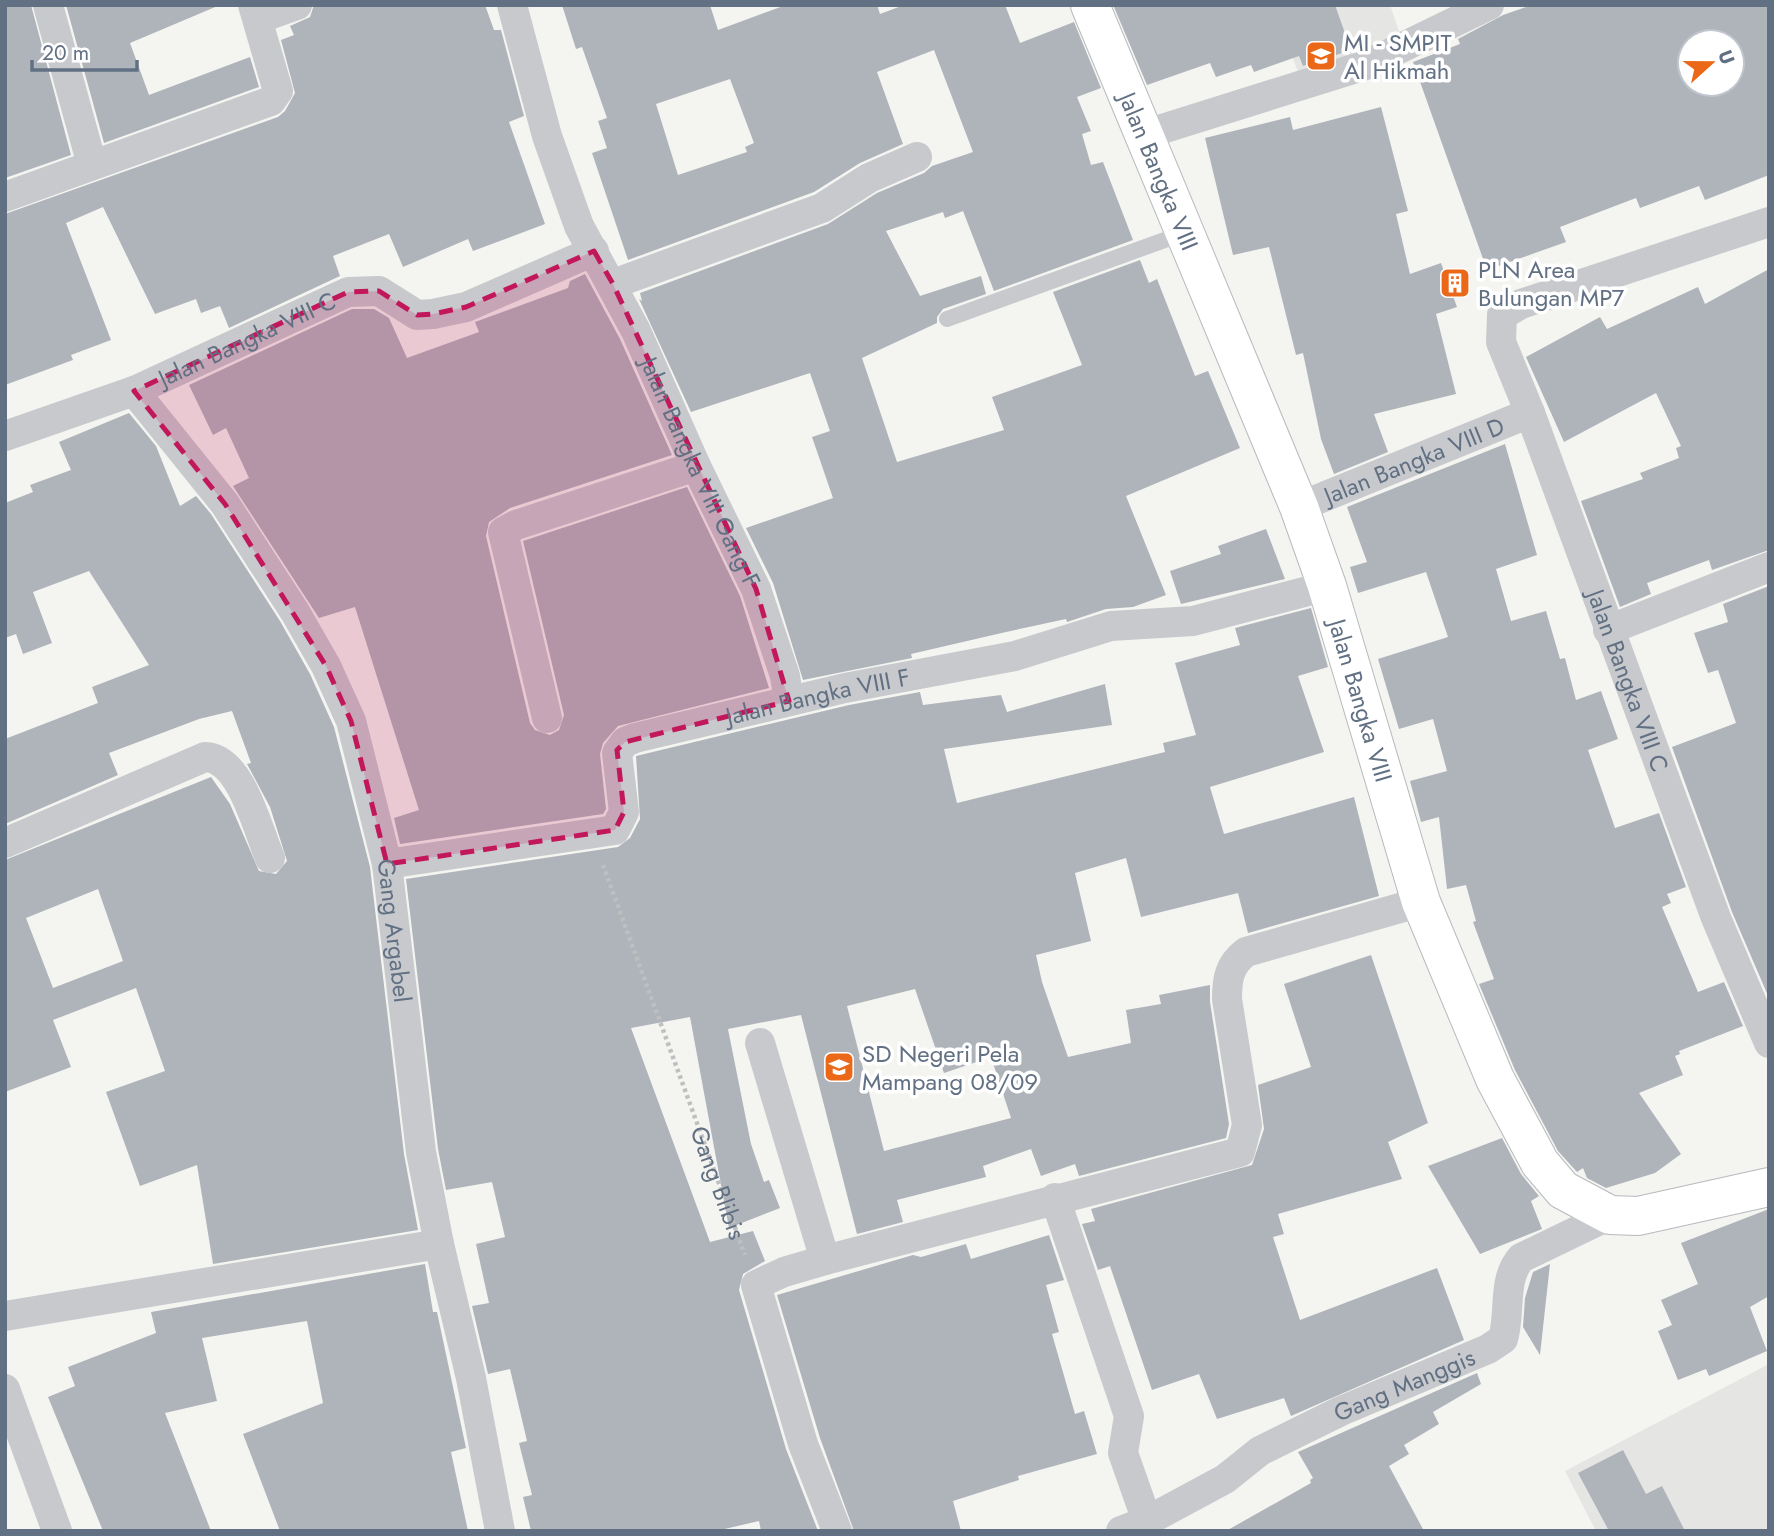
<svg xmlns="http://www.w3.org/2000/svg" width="1774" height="1536" viewBox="0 0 1774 1536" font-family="Jost,sans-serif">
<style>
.built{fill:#e5e6e4}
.building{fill:#afb4bb;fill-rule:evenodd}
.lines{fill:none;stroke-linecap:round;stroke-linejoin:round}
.secondary-casing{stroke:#b6babf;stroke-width:40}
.path{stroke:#bebfc1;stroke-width:4.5;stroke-dasharray:3.5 3.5;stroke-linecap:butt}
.lane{stroke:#c7c9cd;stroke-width:16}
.street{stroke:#c7c9cd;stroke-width:30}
.secondary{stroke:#fff;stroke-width:38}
.marked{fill:#c2185b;fill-opacity:0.2;stroke:#c2185b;stroke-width:5;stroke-dasharray:14 9;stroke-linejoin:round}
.labels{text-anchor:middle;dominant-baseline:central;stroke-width:7;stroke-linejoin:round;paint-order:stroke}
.poi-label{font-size:24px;fill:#627083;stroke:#fff;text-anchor:start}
.street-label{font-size:24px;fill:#627083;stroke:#fff}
</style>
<rect width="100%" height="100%" fill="#f4f5f0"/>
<g class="built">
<polygon points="1274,5 1390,5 1401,37 1299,75"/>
<polygon points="1769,1364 1769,1531 1596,1531 1565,1471"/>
</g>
<g class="building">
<polygon points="5,5 31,5 71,155 5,178"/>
<polygon points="66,5 220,5 130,43 149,95 250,57 259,87 104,143"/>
<polygon points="314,5 485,5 494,30 501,30 524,116 509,122 545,224 473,251 468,239 403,267 389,234 333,256 340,276 229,328 220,306 201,313 196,299 155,314 103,207 66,223 111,340 71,355 73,360 5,385 5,214 278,117 285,111 295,93 281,40 294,35 290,26 310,17"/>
<path d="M562,5H710L718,30L786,5H877L880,14L904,5H1005L1020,43L1074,22L1101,88L1077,97L1091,131L1082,134L1091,165L1103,162L1133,240L994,291L963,211L945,218L943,212L886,231L920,296L981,276L986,294L943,309L937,317V323L862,358L897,462L1004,430L992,397L1082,365L1053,292L1140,260L1149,283L1157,279L1195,376L1208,371L1240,448L1126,496L1166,595L1133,607L1106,609L1067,622L1066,619L1006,632L911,654L912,658L803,680L773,583L746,528L833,498L812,437L830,431L810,373L691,412L639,299L642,301L640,293L828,224L877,193L924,173L932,166L973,152L934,50L877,72L903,144L860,163L814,192L628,260L592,153L607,148L598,121L607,118L582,47L576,49ZM730,79L754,143L745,147L747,152L678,175L656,104Z"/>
<polygon points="1119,5 1335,5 1351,50 1303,66 1299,56 1254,72 1251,65 1216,77 1210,63 1147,85 1114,7"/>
<path d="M1532,5H1769V175L1705,200L1699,186L1640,208L1636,198L1560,227L1566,242L1487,270L1413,62L1460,44L1458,39L1503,15ZM1690,42H1732V84H1690Z"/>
<polygon points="1381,107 1408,211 1396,214 1410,274 1441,263 1457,307 1436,314 1456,394 1374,414 1388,452 1334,474 1321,439 1303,353 1296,355 1269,247 1233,255 1205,138 1290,117 1293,130"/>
<polygon points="1769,269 1769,550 1712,570 1709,560 1647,583 1651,594 1620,607 1581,501 1643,479 1640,473 1679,458 1676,448 1681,446 1656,393 1564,442 1526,357 1600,317 1607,329 1698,287 1705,304"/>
<polygon points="585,274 620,339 672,455 510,508 489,522 486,536 530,723 535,730 550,735 559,730 564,715 523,541 687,487 740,596 769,688 618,726 603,743 600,754 606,809 603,814 400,844 394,818 419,810 355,607 319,618 233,486 249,478 226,428 213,435 189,385 352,309 374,309 389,318 407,358 479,332 475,322 568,288 570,281"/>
<path d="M129,413L156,446L180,506L196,496L211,514L280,621L310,674L334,727L370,867L404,1154L418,1230L213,1264L197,1165L140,1186L106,1092L165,1071L136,988L53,1020L71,1067L5,1092V860L211,777L230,804L259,871L276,874L287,861L270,807L247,764L251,763L232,711L199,719L109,753L118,775L5,824V739L98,703L92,687L149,665L89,571L33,592L52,643L23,654L16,634L5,638V503L33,492L30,485L71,470L59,442ZM98,889L123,961L53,988L26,918Z"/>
<polygon points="1505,444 1537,555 1496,569 1511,621 1546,611 1560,659 1565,658 1576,700 1601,691 1618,739 1588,750 1615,828 1659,813 1686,887 1667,894 1671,903 1662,907 1698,992 1724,982 1743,1026 1679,1051 1680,1054 1675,1056 1683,1075 1639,1093 1681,1154 1655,1173 1606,1188 1587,1178 1583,1168 1577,1172 1558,1151 1515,1070 1479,984 1494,979 1473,922 1476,921 1466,885 1447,889 1439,817 1421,822 1410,781 1447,771 1433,719 1399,729 1378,659 1448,637 1426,572 1358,593 1350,567 1367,562 1347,507"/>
<polygon points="1266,529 1285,579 1181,604 1170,571 1221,554 1218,546"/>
<polygon points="1769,586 1769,998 1732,912 1672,747 1736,723 1718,670 1708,673 1694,633 1728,622 1723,604"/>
<path d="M1311,608L1328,667L1298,676L1324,752L1210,787L1224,834L1354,797L1379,896L1248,933L1238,893L1141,917L1126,858L1075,873L1091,941L1036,955L1042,982L1068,1057L1131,1043L1126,1010L1161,1004L1159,995L1210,985V1002L1229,1124L1226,1138L1079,1176L1075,1164L1041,1176L1031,1149L983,1166L986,1177L897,1200L903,1222L857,1234L801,1015L728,1029L751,1144L764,1182L769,1180L780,1208L729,1228L690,1017L631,1028L710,1242L753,1231L765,1261L743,1274L739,1290L786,1449L818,1531H761L759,1521L716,1531H531L523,1497L532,1495L519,1443L527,1441L510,1369L488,1374L472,1306L489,1303L476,1244L505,1237L492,1182L446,1190L438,1149L406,879L618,847L630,838L640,819L636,756L849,705L920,692L923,705L1001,695L1007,712L1105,684L1112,725L944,749L957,803L1165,752L1163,743L1196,735L1175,663L1240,645L1235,628ZM915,989L944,1073L991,1057L1011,1118L884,1151L847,1006Z"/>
<polygon points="1371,955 1428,1123 1388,1142 1402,1179 1278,1214 1284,1234 1273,1237 1300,1320 1437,1268 1464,1340 1291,1416 1284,1398 1217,1419 1199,1374 1152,1390 1110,1266 1098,1270 1082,1224 1095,1221 1091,1209 1252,1165 1264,1129 1258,1085 1311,1067 1284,984"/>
<polygon points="1502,1138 1521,1174 1539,1196 1531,1201 1542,1229 1480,1254 1428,1166"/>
<polygon points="1769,1209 1769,1296 1750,1307 1767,1351 1709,1376 1706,1369 1678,1380 1658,1331 1672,1325 1661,1300 1698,1284 1681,1243"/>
<polygon points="1049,1235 1064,1280 1046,1285 1059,1332 1052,1334 1075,1414 1084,1411 1097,1454 1018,1476 1019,1480 953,1501 961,1531 854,1531 820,1438 777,1295 913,1255 921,1257 966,1244 971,1259"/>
<polygon points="425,1264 433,1312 437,1312 466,1448 451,1452 468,1531 280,1531 243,1434 323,1403 307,1321 202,1338 217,1401 165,1413 211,1531 103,1531 48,1397 75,1386 68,1367 156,1333 151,1312"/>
<polygon points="1550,1264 1540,1355 1523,1327 1525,1298 1533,1272"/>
<polygon points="1477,1373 1481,1384 1433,1412 1439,1424 1404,1445 1409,1454 1389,1466 1424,1531 1226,1531 1311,1483 1310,1480 1313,1478 1298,1452"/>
<polygon points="1623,1450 1646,1494 1662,1486 1685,1531 1609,1531 1578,1473"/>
</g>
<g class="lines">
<g class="secondary-casing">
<g id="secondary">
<path id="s9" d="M1090,5L1299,507L1327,586L1421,902L1495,1079L1540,1163L1563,1190L1610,1215L1638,1216L1769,1187"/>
</g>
</g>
<path class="path" id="s1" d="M603,865L745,1255"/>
<polyline class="lane" points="947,319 1184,233"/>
<g class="street">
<polyline points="48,5 92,165"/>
<path id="s2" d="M512,5L547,136L579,226L636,331L696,466L756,589L785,676L789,701"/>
<polyline points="258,19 297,5"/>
<polyline points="1143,135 1366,65 1489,5"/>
<polyline points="5,197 271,101 278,91 253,5"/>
<path id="s3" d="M1769,222L1521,304L1502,315L1501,342L1530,413L1716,918L1769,1043"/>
<polyline points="613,284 822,208 869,178 917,157"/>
<path id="s4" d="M134,391L225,504L295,612L326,666L351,721L387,864L421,1152L439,1244L471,1378L500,1531"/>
<path id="s5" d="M5,436L134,391L348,292L379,291L417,315L433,314L466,307L594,251"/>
<path id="s6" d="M1299,507L1530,413"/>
<polyline points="1608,630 1769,567"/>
<polyline points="547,718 503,532 516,525 696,466"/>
<path d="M5,843L205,757C241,758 257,828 270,858"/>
<path id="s7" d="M387,864L615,830L624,812L617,753L625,742L635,738L845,688L1015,656L1111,626L1193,621L1327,586"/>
<polyline points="760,1043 825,1260"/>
<polyline points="1055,1198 1129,1416 1123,1453 1147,1521"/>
<polyline points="5,1316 439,1244"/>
<polyline points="5,1389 57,1531"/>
<path d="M837,1531L803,1444L756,1285L784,1272L825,1260L1240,1152L1247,1125L1227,999C1227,979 1229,965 1246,952L1421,902"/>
<path id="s8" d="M1121,1531L1147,1521L1225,1479L1260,1451L1341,1411L1488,1349L1503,1339C1511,1312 1502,1280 1521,1258L1610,1215"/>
</g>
<use href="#secondary" class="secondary"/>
</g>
<path class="marked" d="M594,251L613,284L756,589L789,701L625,742L617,750L624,812L615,830L387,864L351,721L326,666L225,504L134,391L348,292L379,291L417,315L433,314L466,307Z"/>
<defs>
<g id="school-square" transform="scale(1.575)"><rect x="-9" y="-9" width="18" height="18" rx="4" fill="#ec6819" stroke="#fff"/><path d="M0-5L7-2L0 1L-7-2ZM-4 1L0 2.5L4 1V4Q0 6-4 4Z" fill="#fff"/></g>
<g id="building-square" transform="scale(1.575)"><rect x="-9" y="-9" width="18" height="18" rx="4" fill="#ec6819" stroke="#fff"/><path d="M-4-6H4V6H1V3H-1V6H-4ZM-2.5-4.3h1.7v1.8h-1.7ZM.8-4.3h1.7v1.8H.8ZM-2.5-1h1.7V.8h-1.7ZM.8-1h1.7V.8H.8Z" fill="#fff"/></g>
</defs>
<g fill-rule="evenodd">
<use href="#school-square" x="1321" y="56"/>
<use href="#building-square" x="1455" y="283"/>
<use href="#school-square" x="839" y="1067"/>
</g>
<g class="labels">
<g class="poi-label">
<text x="1344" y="42">MI - SMPIT<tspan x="1344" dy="28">Al Hikmah</tspan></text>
<text x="1478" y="269">PLN Area<tspan x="1478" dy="28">Bulungan MP7</tspan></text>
<text x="862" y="1053">SD Negeri Pela<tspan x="862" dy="28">Mampang 08/09</tspan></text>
</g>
<g class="street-label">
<text stroke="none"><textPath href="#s9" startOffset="180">Jalan Bangka VIII</textPath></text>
<text stroke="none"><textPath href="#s5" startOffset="261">Jalan Bangka VIII C</textPath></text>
<text stroke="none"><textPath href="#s6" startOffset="124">Jalan Bangka VIII D</textPath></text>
<text stroke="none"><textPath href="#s2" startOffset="506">Jalan Bangka VIII Gang F</textPath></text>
<text stroke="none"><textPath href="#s3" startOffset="672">Jalan Bangka VIII C</textPath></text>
<text stroke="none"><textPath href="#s7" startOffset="522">Jalan Bangka VIII F</textPath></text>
<text stroke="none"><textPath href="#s9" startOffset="747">Jalan Bangka VIII</textPath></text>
<text stroke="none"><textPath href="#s4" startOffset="611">Gang Argabel</textPath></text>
<text stroke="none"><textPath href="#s1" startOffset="338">Gang Blibis</textPath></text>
<text stroke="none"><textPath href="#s8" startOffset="320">Gang Manggis</textPath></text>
</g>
</g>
<rect width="1774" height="1536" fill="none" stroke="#627083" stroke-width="14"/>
<g transform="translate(1711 63) rotate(69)"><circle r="33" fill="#ffffff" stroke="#c0c6cd" stroke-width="2"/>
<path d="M0-5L12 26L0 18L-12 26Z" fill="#ec6819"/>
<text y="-10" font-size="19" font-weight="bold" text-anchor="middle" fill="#627083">U</text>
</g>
<path d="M32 60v10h105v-10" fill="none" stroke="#627083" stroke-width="3.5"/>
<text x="42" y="60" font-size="21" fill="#627083" stroke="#ffffff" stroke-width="5" paint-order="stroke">20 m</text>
</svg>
